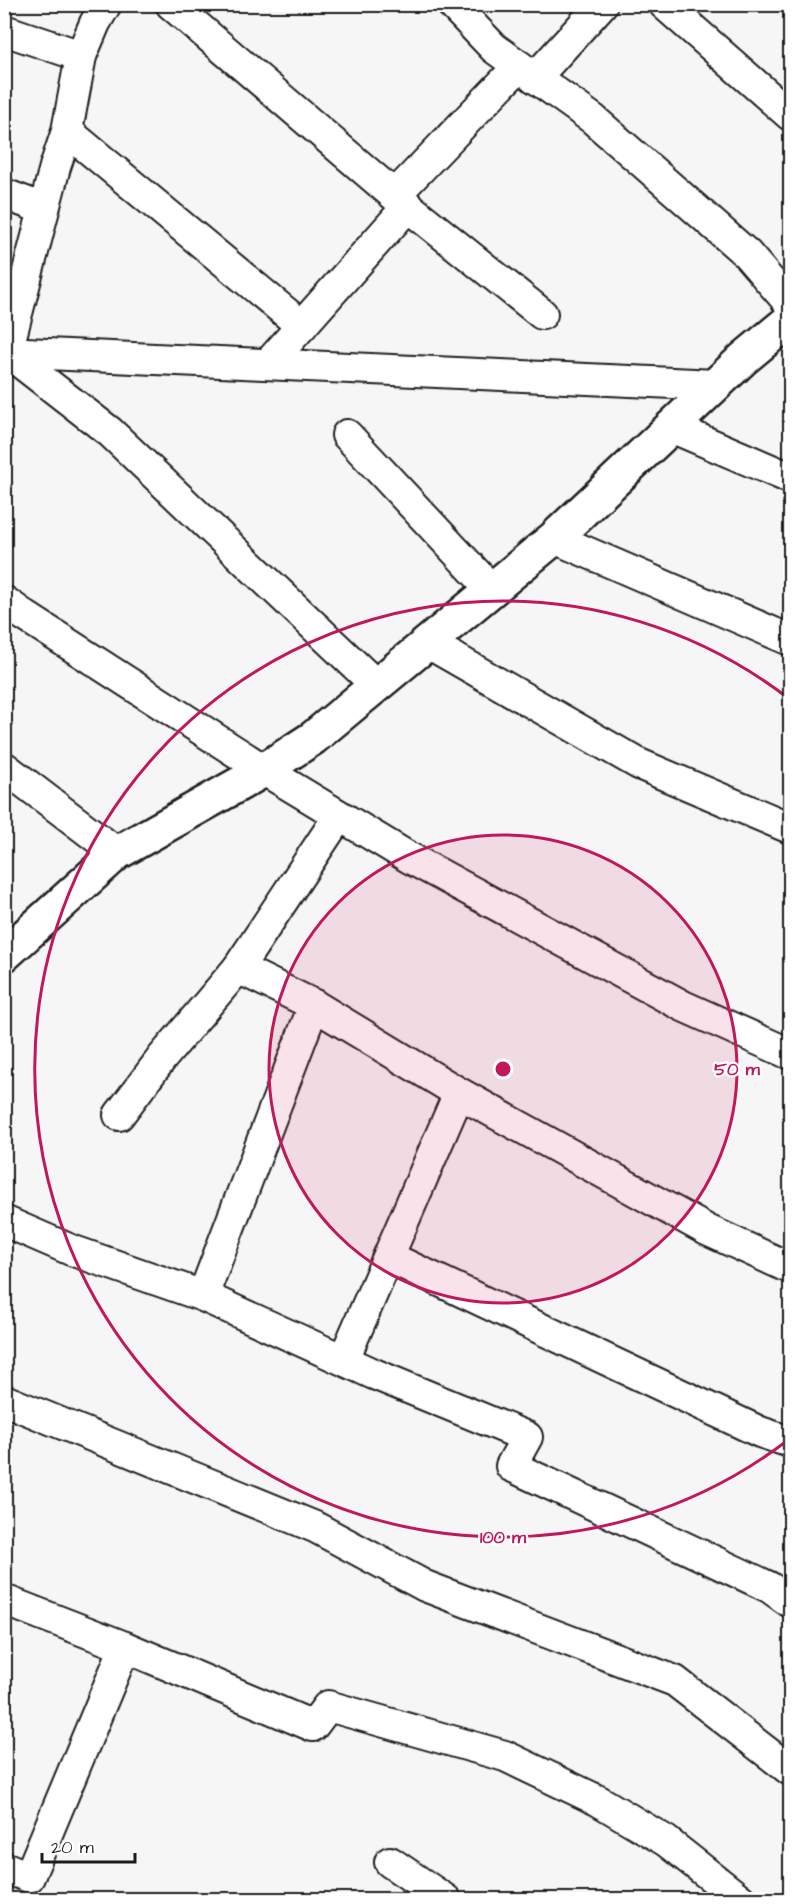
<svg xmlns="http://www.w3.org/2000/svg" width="795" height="1904" viewBox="0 0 795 1904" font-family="'Architects Daughter',sans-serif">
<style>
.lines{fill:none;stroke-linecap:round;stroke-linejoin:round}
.street-casing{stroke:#1c1c1c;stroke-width:34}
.secondary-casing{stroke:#1c1c1c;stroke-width:38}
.street{stroke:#fff;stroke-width:30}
.secondary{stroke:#fff;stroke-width:33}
.ring{fill:none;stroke:#c2185b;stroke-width:3}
.centre{fill:#c2185b;stroke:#fff;stroke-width:3}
.ring-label{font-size:18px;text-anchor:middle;font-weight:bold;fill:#c2185b;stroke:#fff;stroke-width:4.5;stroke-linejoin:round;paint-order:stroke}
</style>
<rect width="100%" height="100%" fill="#f6f6f6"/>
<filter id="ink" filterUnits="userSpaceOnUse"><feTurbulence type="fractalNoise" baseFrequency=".0167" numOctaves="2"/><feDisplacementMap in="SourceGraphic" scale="12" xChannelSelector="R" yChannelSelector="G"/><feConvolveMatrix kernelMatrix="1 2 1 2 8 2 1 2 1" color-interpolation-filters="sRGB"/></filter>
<g filter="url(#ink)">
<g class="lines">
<g class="street-casing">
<g id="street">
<polyline points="106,4 95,23 81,56 67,131 55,167 7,352 110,432 376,685"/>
<polyline points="171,4 401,201 542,314"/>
<polyline points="452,4 494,48 593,119 747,254 790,304"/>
<polyline points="664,4 790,115"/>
<polyline points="4,30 81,56"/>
<polyline points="535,78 602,4"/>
<polyline points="67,131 302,326"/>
<polyline points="4,194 44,209"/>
<polyline points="395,195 519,66"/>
<polyline points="4,352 716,385"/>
<polyline points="268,364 408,206"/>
<polyline points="671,427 790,478"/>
<polyline points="347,435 492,590"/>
<polyline points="554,538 790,640"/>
<polyline points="4,601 25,616 264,770 408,857 683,1006 790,1054"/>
<polyline points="428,643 639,764 790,828"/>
<polyline points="4,767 117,853"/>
<polyline points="238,968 314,1005 459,1093 707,1230 790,1268"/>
<polyline points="119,1115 162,1058 238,968 339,816"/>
<polyline points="4,1221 71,1250 203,1296 374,1374 527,1437 511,1466 769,1587 790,1602"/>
<polyline points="389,1257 760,1432 790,1442"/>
<polyline points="203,1296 314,1005"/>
<polyline points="344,1359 459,1093"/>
<polyline points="4,1400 315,1527 425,1586 675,1681 790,1770"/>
<polyline points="4,1600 125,1647 313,1726 328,1706 505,1756 599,1801 666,1841 741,1900"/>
<polyline points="390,1862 446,1900"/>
<polyline points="4,1867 29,1877 125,1647"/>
</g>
</g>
<g class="secondary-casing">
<polyline id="secondary" points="4,955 117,853 264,770 313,738 554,538 743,359 790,320"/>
</g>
<use href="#street" class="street"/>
<use href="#secondary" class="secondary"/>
</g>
</g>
<circle cx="503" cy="1069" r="234" fill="#c2185b" fill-opacity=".12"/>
<g class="ring">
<circle cx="503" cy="1069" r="234"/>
<path d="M788 1440A468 468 0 1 1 788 698"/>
</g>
<circle cx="503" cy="1069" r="9" class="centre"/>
<g class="ring-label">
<text x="737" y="1075">50 m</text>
<text x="503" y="1543">100 m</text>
</g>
<rect width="795" height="1904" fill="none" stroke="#fff" stroke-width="24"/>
<rect x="12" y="12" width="771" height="1880" fill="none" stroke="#1c1c1c" stroke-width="2" filter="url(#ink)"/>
<path d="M42 1853v9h93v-9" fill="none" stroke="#1c1c1c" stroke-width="3"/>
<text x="51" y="1853" font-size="18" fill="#1c1c1c" stroke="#ffffff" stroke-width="4.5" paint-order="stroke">20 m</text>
</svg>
